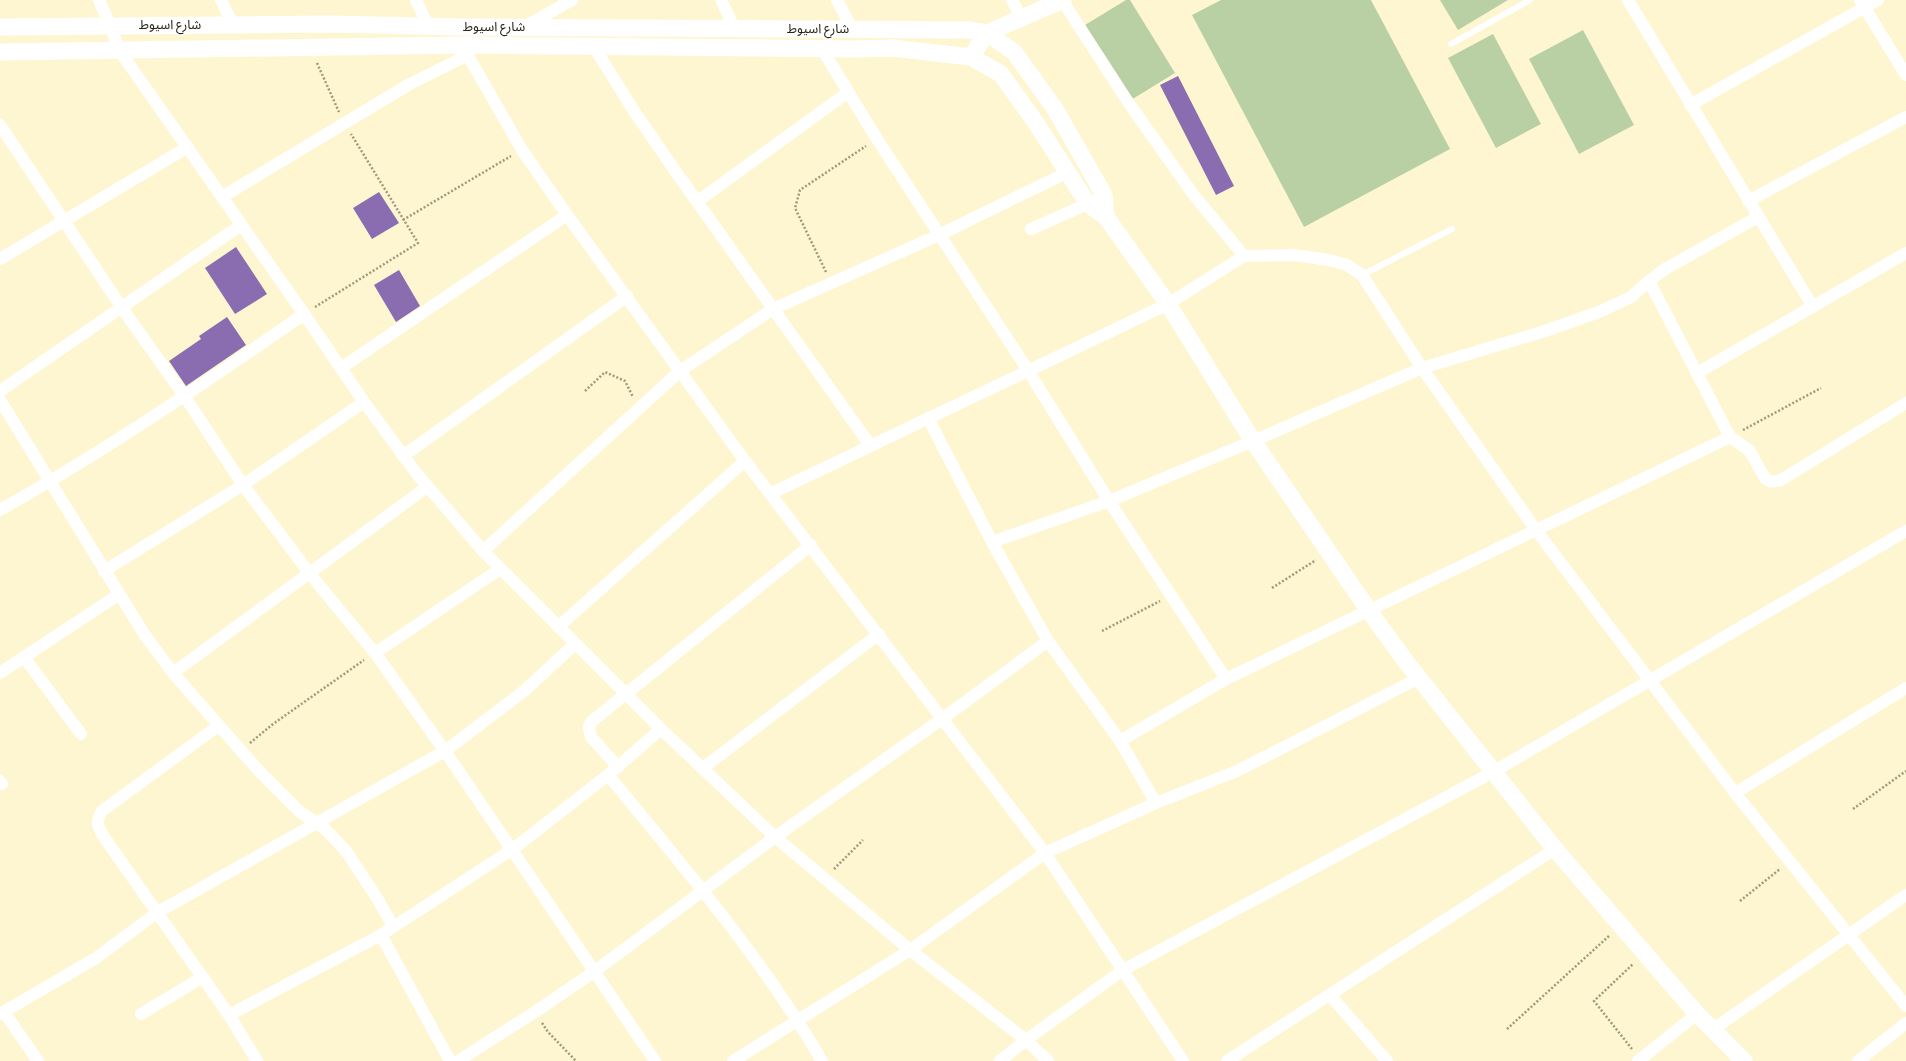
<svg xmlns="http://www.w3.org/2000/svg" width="1906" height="1061" viewBox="0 0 1906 1061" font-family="'Source Sans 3','Noto Sans Arabic',sans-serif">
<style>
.green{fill:#b9d0a5}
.building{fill:#8a6cb1}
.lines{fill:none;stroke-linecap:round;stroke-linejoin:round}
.path{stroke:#9f997e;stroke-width:2.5;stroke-dasharray:2 2;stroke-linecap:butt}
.lane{stroke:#fff;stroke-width:6}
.street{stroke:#fff;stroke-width:12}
.secondary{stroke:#fff;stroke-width:17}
.labels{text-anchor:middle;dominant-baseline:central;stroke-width:3.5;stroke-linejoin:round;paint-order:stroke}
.street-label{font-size:13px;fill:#272416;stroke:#fff}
</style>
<rect width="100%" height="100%" fill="#fef6d1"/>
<g class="green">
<polygon points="1126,0 1130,0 1175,73 1131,100 1085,25"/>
<polygon points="1221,0 1371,0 1450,149 1304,227 1192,15"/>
<polygon points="1440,0 1508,0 1458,30"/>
<polygon points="1583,30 1634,125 1579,154 1529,59"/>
<polygon points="1493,34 1541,124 1496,148 1448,58"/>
</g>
<g class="building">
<polygon points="1178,76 1234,186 1216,195 1160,85"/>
<polygon points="379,192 399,223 372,239 353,208"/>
<polygon points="236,247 267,294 235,314 205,268"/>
<polygon points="399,270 420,306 396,322 374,285"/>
<polygon points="227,317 246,345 186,386 169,361 201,339 199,336"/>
</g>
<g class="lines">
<g class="path">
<polyline points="317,63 339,112"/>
<polyline points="403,220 511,156"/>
<polyline points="826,272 795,208 800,190 866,146"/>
<polyline points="315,307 418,243 351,134"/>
<polyline points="585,391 605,372 625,381 633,397"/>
<polyline points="1743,430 1821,388"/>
<polyline points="1272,588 1316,560"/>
<polyline points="1102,631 1160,601"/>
<polyline points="250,743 273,724 364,660"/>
<polyline points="1853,809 1906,771"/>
<polyline points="834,869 863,840"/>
<polyline points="1740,901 1780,869"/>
<polyline points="542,1023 548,1032 576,1061"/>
<polyline points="1507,1029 1610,935"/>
<polyline points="1632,1049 1594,1001 1633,964"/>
</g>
<g class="lane">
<polyline points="1451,44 1530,0"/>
<polyline points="1362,275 1452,229"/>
</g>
<g class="street">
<polyline points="99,0 110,25 119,50 304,314 364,402 417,474 483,551 661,729 775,837 910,950 1026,1040 1048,1061"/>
<polyline points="221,0 233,25"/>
<polyline points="416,0 428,26"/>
<polyline points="721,0 735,29"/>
<polyline points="837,0 852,29"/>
<polyline points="1012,0 1022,19"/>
<polyline points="1062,0 1128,102 1193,194 1244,256"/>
<polyline points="1628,0 1813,307"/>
<polyline points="1860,0 1906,75"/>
<polyline points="524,27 572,0"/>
<polyline points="462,45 522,150 567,215 745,461 1045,853 1183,1061"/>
<polyline points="594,47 634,111 676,172 870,445"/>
<polyline points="822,49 877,139 1029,372 1109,501 1226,679"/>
<polyline points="1690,105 1878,0"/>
<polyline points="0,125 122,308 185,397 243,485 310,574 375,653 445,751 655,1061"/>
<polyline points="222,197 408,85 468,55"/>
<polyline points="698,201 847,93"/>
<polyline points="1748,201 1906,117"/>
<polyline points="1031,229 1094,201"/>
<polyline points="0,259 188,147"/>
<polyline points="341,368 567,215"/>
<polyline points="1697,373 1906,253"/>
<polyline points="0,391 241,225"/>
<polyline points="0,400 144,634 173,673 259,771 299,811 325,829 346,851 377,898 393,926"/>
<polyline points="928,418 992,542 1048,641 1120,741 1156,803"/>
<path d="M1730,437L1749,450L1765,478C1770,483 1774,482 1781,480L1906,403"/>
<polyline points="403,456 627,296"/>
<polyline points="772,493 1168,304 1244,256 1294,255 1329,260 1347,265 1362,275 1422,368 1536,530 1735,793 1906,1006"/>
<path d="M0,510C105,451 205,383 304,314"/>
<polyline points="992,542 1109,501 1253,441 1422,368 1542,332 1599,312 1631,297 1649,281"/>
<polyline points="483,551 680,371 773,309 939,235 1068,172"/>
<polyline points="104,571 243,485 364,402"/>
<polyline points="558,627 745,461"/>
<polyline points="375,653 500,569"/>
<polyline points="24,657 81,734"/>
<polyline points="0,673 118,595"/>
<polyline points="173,673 427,487"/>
<path d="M218,726L102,811C94,823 99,829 106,840L229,1015L257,1061"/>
<polyline points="1120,741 1226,679 1730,437 1649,281 1665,269 1758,217"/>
<polyline points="618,767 591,737 589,727 591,722 811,545"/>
<polyline points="703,768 879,634"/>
<path d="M608,775C684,867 762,958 822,1061"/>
<polyline points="0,781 2,784"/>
<polyline points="1735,793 1906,688"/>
<polyline points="381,935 450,1061"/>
<polyline points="1330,995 1387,1061"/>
<polyline points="4,1012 38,1061"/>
<polyline points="0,1014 96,958 158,912 445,751 524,691 575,644"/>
<polyline points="141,1014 203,977"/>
<polyline points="229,1015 381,935 513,849 608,775 661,729"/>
<polyline points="1712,1030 1906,895"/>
<polyline points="458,1061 535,1012 595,971 775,837 942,719 1048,641"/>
<polyline points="733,1061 910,950 1045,853 1156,803 1237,771 1419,678"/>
<polyline points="1000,1061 1026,1040 1123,970 1493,772 1906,531"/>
<polyline points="1227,1061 1555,849"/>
<polyline points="1638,1061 1697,1014"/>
<polyline points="1858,1061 1906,1023"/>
</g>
<g class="secondary">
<polyline points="0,27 329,24 462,27 968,30 987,33 1014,52 1055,109 1104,195 1106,217"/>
<polyline points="0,52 462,45 855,49 892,48 971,57 1001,74 1036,123 1088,204 1106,217 1168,304 1253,441 1369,611 1407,663 1555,849 1697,1014 1744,1061"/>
<polyline points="971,57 987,33 1063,0"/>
</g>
</g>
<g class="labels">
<g class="street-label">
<text x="170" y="25">شارع اسيوط</text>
<text x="494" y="27">شارع اسيوط</text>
<text x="818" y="29">شارع اسيوط</text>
</g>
</g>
</svg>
